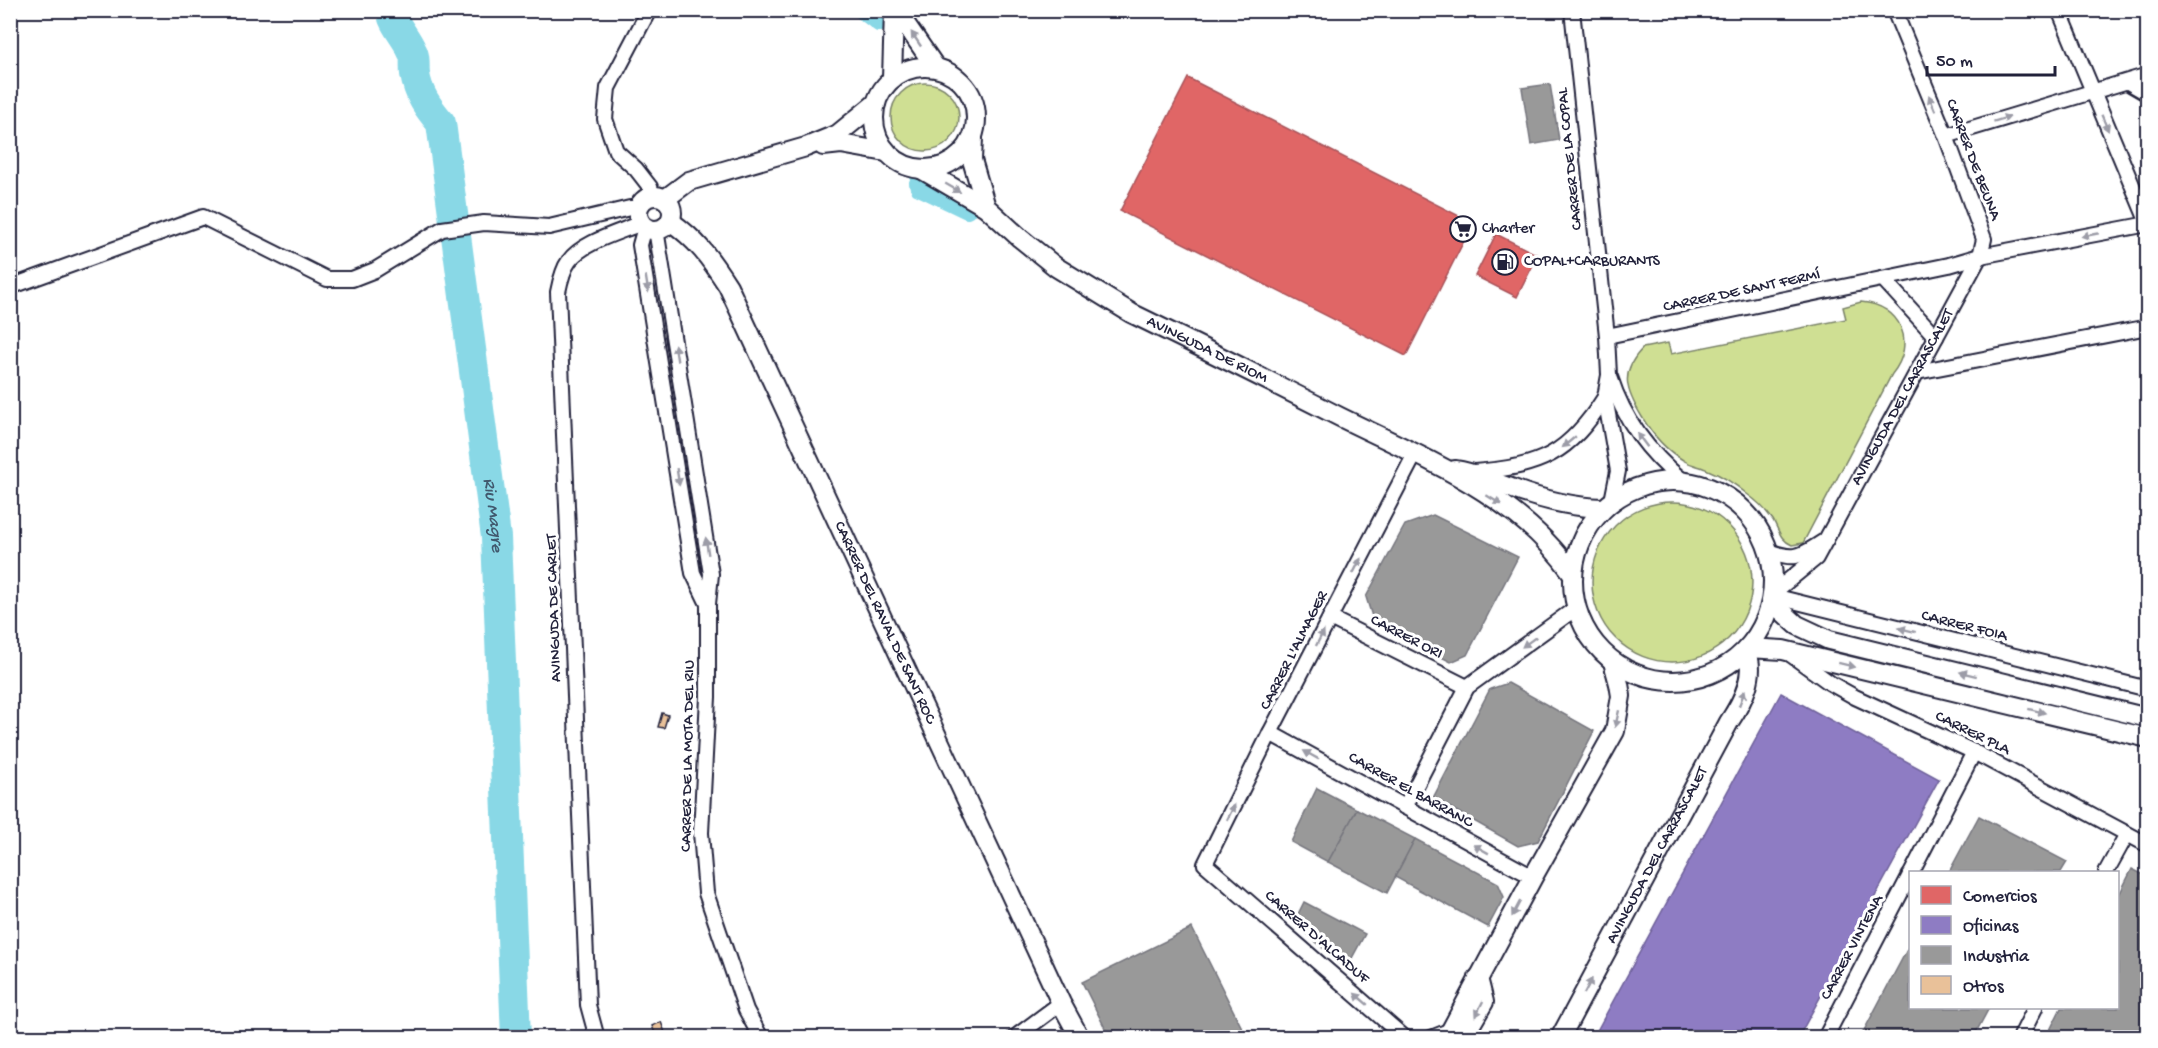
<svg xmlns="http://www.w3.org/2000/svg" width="2158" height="1048" viewBox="0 0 2158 1048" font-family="'Gochi Hand',sans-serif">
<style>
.green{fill:#cfdf93;stroke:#788067;stroke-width:1.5}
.shops{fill:#e06666;stroke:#a75259;stroke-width:1.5}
.offices{fill:#8e7cc3;stroke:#6e619a;stroke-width:1.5}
.industry{fill:#999;stroke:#75757d;stroke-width:1.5}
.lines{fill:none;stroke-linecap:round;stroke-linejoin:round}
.canal{stroke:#89d8e6;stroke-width:18}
.river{stroke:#89d8e6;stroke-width:30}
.building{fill:#e9c199;stroke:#22223b;stroke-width:1.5}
.pedestrian-casing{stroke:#22223b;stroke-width:15}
.minor-casing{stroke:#22223b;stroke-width:18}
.tertiary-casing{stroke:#22223b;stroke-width:22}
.pedestrian{stroke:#fff;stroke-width:10}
.minor{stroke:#fff;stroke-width:14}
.tertiary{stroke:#fff;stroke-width:18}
.oneway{fill:#9c9ca7}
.labels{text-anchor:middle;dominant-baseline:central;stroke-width:6;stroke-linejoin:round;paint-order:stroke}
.street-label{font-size:16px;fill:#22223b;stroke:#fff}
.poi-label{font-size:16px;fill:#22223b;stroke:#fff;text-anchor:start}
.water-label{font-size:18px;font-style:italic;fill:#41596e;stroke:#fff}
</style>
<rect width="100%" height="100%" fill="#fff"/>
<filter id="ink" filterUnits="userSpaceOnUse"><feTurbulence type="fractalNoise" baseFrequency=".0167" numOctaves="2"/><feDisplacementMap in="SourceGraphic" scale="12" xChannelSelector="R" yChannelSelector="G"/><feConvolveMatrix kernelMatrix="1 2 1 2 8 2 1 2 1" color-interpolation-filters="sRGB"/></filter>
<g filter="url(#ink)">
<g class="green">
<circle cx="925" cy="117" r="34"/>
<path d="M1861,302C1901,305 1917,343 1892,374L1803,543L1792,545C1780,540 1779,530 1773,520C1766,510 1757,501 1747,494C1735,484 1723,476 1708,470C1700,466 1690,465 1683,460C1666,450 1652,434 1642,417C1626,391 1619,372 1643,348L1668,343L1671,354L1846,319L1843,307Z"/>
<circle cx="1672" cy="582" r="80"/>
</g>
<g class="shops">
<polygon points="1188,78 1473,223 1406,356 1120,211"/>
<polygon points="1496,234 1538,255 1517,297 1475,276"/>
</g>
<polygon class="offices" points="1781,693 1939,779 1798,1038 1593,1038"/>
<g class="industry">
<polygon points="1550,84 1559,140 1531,145 1522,88"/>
<polygon points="1433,515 1518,557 1467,655 1451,662 1374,623 1366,597 1405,525"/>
<polygon points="1508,683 1594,731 1538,841 1518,846 1433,798 1490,689"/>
<polygon points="1317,788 1357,809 1328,862 1291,842"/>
<polygon points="1357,809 1415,839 1387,893 1328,862"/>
<polygon points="1979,816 2067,862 2061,872 1949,872"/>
<polygon points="1415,839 1498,883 1504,897 1488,927 1395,877"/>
<polygon points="2132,869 2148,877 2148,1038 2046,1038 2061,1008 2118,1008 2118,897"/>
<polygon points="1304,902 1365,934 1346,969 1294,922"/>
<polygon points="1192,928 1247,1038 1110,1038 1082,982"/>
<polygon points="1910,944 1910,1008 1989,1008 1973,1038 1860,1038"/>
</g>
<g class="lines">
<g class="canal">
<polyline points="862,10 879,23"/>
<polyline points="918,183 919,187 967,210"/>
</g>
<path class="river" id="s1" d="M396,10L393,18C398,30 407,39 412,51C416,57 414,67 415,74C418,94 428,108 441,123L496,537L516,1038"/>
</g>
<g class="building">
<polygon points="662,713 668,715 664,728 658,727"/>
<polygon points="661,1022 666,1035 657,1038 652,1026"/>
</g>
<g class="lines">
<g class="pedestrian-casing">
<polyline id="pedestrian" points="2124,82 2148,96"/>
</g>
<g class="minor-casing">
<g id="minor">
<polyline points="649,10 608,88 605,119 616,151 636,169 650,187 653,196"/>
<polyline points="1572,10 1607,336 1609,375 1605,397 1618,471 1612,501"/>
<polyline points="2059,10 2148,223"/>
<polyline points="1946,136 2148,75"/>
<polyline points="645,227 640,245 693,573 708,604"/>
<polyline points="656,229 711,574 708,604 708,697 701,833 706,893 746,1010 761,1038"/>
<polyline points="1883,279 1936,337"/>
<polyline points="10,287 203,217 327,279 352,279 375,270 442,229 484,223 549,227 630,208 638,208"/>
<polyline points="1607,336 1949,265 1980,256 2148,224"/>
<polyline points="1917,372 2148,327"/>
<path d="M1610,377C1624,420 1648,452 1683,481"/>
<path d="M1474,472C1541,467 1569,454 1605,397"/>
<path d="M1769,551C1798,562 1801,555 1826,540"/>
<path id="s2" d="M1773,593L1816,558L1980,256L1984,239L1946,136L1894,10"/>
<polyline points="1773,596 2148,689"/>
<polyline points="1330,618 1467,687"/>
<polyline points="1790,654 1830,683 1855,697 1974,752 2148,845"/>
<polyline points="1270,733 1533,877"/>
<polyline points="1405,807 1467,687 1576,608"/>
<polyline points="1912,872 1974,752"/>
<polyline points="2106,872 2127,834"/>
<path d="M597,1038L588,1005L558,292C560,282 563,269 569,261C582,242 621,232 641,223"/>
<polyline points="1014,1038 1061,1003"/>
<polyline points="1405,1038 1205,864 1270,733 1415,454"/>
<polyline points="1431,1038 1451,1030"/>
<polyline points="1825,1038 1910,875"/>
<polyline points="2020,1038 2035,1008"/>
</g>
</g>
<g class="tertiary-casing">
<g id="tertiary">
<polyline points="896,10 936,68"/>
<circle cx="925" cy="118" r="51"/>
<polyline points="892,79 894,10"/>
<polyline points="973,138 972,160 986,207"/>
<polyline points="823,146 841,144 886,152"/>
<path id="s3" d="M921,169L986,207L1020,238L1056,267L1131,313C1201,347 1271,382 1340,417C1423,458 1518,495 1572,573"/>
<circle cx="655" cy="213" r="17"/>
<polyline points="665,199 689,181 806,147 838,134 876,103"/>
<path id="s4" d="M670,221C697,240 710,258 728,286L1061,1003L1080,1038"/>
<path d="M1455,470C1474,472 1489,481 1508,487C1539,499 1570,507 1603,508"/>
<circle cx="1673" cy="581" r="100"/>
<polyline points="1772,602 1797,625 1829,640 2148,718"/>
<polyline points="1748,648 1783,650 2148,738"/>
<polyline points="1449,1038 1451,1030 1533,877 1615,731 1621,696 1619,684 1613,662"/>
<polyline points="1463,1038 1484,1002 1478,978"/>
<path id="s5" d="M1560,1038L1729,722C1743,701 1757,674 1746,650"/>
</g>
</g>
<use href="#pedestrian" class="pedestrian"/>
<use href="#minor" class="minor"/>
<use href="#tertiary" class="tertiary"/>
</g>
<defs><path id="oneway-solid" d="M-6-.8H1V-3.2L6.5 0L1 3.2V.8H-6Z" transform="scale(1.5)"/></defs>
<g class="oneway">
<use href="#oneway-solid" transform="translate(916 39) rotate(-124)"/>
<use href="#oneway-solid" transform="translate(1932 103) rotate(-112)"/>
<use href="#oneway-solid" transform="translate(2002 119) rotate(-17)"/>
<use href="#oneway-solid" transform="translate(2105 123) rotate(67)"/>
<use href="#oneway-solid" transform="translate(953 188) rotate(30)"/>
<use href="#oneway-solid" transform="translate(2090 235) rotate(169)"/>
<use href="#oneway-solid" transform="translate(647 284) rotate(81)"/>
<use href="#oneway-solid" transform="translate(676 353) rotate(-99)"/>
<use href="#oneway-solid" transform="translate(1642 440) rotate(-127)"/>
<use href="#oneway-solid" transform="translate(1569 442) rotate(140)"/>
<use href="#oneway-solid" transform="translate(678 477) rotate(81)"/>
<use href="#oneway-solid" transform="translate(1494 500) rotate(32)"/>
<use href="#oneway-solid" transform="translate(707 546) rotate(-99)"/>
<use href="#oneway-solid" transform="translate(1357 566) rotate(-63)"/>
<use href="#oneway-solid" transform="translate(1907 630) rotate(-166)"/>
<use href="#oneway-solid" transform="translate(1320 638) rotate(-63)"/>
<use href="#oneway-solid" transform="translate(1529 642) rotate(144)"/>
<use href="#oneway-solid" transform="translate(1847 665) rotate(14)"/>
<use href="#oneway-solid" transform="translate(1968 674) rotate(-166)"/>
<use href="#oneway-solid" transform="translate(1742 698) rotate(-69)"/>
<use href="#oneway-solid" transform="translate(2037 711) rotate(14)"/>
<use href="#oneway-solid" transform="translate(1617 719) rotate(103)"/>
<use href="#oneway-solid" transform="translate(1311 755) rotate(-151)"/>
<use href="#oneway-solid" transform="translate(1231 812) rotate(-64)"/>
<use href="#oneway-solid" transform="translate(1481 849) rotate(-151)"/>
<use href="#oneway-solid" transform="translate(1516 909) rotate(118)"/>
<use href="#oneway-solid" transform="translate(1588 986) rotate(-62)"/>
<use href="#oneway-solid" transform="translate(1361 999) rotate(-139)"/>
<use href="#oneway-solid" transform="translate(1479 1009) rotate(117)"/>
</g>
</g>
<defs>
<g id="supermarket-ring" transform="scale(1.35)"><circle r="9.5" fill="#fff" stroke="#22223b" stroke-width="1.5"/><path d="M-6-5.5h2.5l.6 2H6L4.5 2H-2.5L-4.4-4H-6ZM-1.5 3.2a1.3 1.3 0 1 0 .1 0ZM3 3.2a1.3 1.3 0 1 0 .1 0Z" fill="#22223b"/></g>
<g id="fuel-ring" transform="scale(1.35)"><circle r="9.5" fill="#fff" stroke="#22223b" stroke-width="1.5"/><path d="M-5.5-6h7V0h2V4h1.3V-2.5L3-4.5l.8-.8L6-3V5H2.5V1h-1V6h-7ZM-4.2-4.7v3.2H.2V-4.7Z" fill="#22223b"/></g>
</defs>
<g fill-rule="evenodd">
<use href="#supermarket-ring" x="1463" y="229"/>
<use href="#fuel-ring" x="1505" y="262"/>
</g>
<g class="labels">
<g class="street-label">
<text transform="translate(1571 159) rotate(-96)">CARRER DE LA COPAL</text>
<text transform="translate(1972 160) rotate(69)">CARRER DE BEUNA</text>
<text transform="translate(1742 292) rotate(-12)">CARRER DE SANT FERMÍ</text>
<text stroke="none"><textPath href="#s3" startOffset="340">AVINGUDA DE RIOM</textPath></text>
<text stroke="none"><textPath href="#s2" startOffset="238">AVINGUDA DEL CARRASCALET</textPath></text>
<text transform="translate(555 608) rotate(-92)">AVINGUDA DE CARLET</text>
<text stroke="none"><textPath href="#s4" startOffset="459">CARRER DEL RAVAL DE SANT ROC</textPath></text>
<text transform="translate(1964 627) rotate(14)">CARRER FOIA</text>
<text transform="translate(1406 638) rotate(27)">CARRER ORI</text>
<text transform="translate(1295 651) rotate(-63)">CARRER L'ALMAGER</text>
<text transform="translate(1972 734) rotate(26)">CARRER PLA</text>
<text transform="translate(689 756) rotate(-89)">CARRER DE LA MOTA DEL RIU</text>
<text transform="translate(1410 791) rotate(29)">CARRER EL BARRANC</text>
<text stroke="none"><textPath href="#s5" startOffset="207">AVINGUDA DEL CARRASCALET</textPath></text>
<text transform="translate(1316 938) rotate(41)">CARRER D'ALCADUF</text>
<text transform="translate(1853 948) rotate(-62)">CARRER VINTENA</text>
</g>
<g class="poi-label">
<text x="1482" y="229">Charter</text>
<text x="1524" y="262">COPAL+CARBURANTS</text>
</g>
<g class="water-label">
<text stroke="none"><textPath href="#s1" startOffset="522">Riu Magre</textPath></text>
</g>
</g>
<rect width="2158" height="1048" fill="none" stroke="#fff" stroke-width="36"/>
<rect x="18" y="18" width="2122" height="1012" fill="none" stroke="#22223b" stroke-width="2" filter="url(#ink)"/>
<rect x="1909" y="871" width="210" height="138" fill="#ffffff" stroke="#a7a7b1" stroke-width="1.5"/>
<rect x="1921" y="886" width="30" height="18" fill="#e06666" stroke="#a7a7b1" stroke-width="1.5"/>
<text x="1963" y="901" font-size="18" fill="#22223b">Comercios</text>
<rect x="1921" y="916" width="30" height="18" fill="#8e7cc3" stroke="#a7a7b1" stroke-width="1.5"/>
<text x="1963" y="931" font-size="18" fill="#22223b">Oficinas</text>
<rect x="1921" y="946" width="30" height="18" fill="#999999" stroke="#a7a7b1" stroke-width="1.5"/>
<text x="1963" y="961" font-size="18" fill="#22223b">Industria</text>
<rect x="1921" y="976" width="30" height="18" fill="#e9c199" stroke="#a7a7b1" stroke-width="1.5"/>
<text x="1963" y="991" font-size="18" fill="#22223b">Otros</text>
<path d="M1927 66v9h128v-9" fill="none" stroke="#22223b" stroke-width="3"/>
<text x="1936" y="66" font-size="18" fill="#22223b" stroke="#ffffff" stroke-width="4.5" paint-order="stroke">50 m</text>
</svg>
